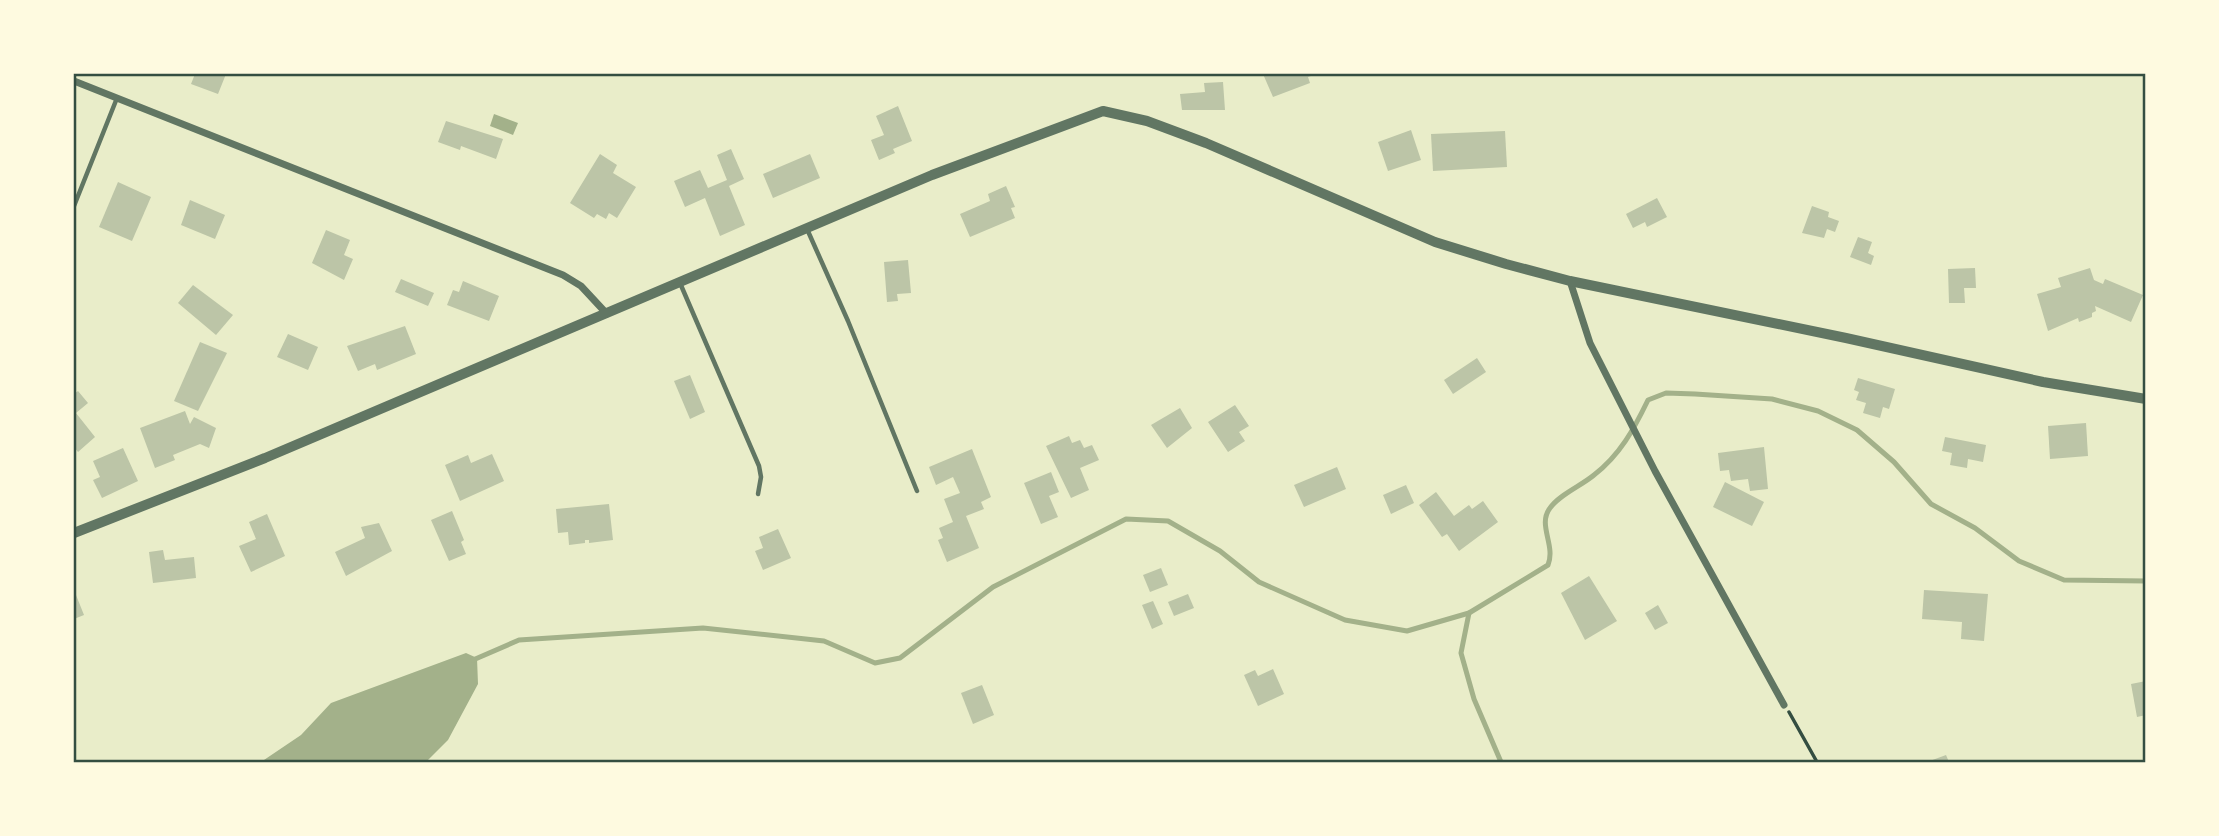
<svg xmlns="http://www.w3.org/2000/svg" width="2219" height="836" viewBox="0 0 2219 836" font-family="Commissioner,sans-serif">
<style>
.water{fill:#a3b18a}
.lines{fill:none;stroke-linecap:round;stroke-linejoin:round}
.stream{stroke:#a3b18a;stroke-width:5}
.building{fill:#bcc5a7}
.path{stroke:#344e41;stroke-width:3.5}
.service{stroke:#617663;stroke-width:4.5}
.minor{stroke:#617663;stroke-width:7}
.tertiary{stroke:#617663;stroke-width:10}
.neatline{fill:none;stroke:#344e41;stroke-width:2.5}
</style>
<rect width="100%" height="100%" fill="#e9edc9"/>
<g class="water">
<polygon points="494,114 518,123 513,135 490,126"/>
<polygon points="466,653 477,658 478,684 448,740 426,762 261,762 301,735 331,703"/>
</g>
<g class="lines">
<g class="stream">
<polyline points="1469,613 1461,653 1474,699 1501,762"/>
<path d="M473,660L519,640L703,628L824,641L875,663L900,658L993,587L1126,519L1168,521L1220,551L1259,582L1345,620L1407,631L1469,613L1548,565C1556,545 1537,525 1550,508C1560,494 1581,486 1594,475C1620,455 1634,429 1648,400L1666,393L1695,394L1772,399L1818,411L1857,430L1894,462L1931,504L1975,528L2019,561L2064,580L2146,581"/>
</g>
</g>
<g class="building">
<polygon points="195,74 226,74 218,94 191,84"/>
<polygon points="1263,74 1317,74 1308,77 1310,83 1273,97"/>
<polygon points="1223,82 1225,110 1182,110 1180,94 1205,92 1204,83"/>
<polygon points="898,106 912,141 893,149 895,153 879,160 871,140 884,135 876,116"/>
<polygon points="446,121 503,139 496,159 461,146 460,150 438,142"/>
<polygon points="1411,130 1421,160 1388,171 1378,142"/>
<polygon points="1505,131 1507,167 1433,171 1431,134"/>
<polygon points="731,149 744,179 729,186 745,225 720,236 705,198 685,207 674,181 700,170 708,188 727,180 717,155"/>
<polygon points="600,154 617,165 613,173 636,187 617,218 609,213 606,219 597,214 594,218 570,203"/>
<polygon points="810,154 820,178 773,198 763,174"/>
<polygon points="118,182 151,197 132,241 99,227"/>
<polygon points="1006,186 1015,207 1011,208 1015,218 970,237 960,214 990,201 988,194"/>
<polygon points="1657,198 1667,217 1647,227 1645,222 1633,228 1626,214"/>
<polygon points="190,200 225,215 215,239 181,225"/>
<polygon points="1812,206 1829,212 1828,217 1839,221 1835,232 1827,229 1824,238 1802,233"/>
<polygon points="326,230 350,240 344,255 353,259 344,280 312,263"/>
<polygon points="1858,237 1872,242 1868,253 1874,256 1871,265 1850,257"/>
<polygon points="908,260 911,293 897,294 898,301 887,302 884,262"/>
<polygon points="1975,268 1976,288 1964,288 1965,303 1949,303 1948,269"/>
<polygon points="2090,268 2094,280 2103,284 2105,279 2143,295 2131,322 2095,306 2096,311 2092,313 2092,317 2079,322 2078,318 2048,331 2037,294 2061,287 2058,278"/>
<polygon points="401,279 434,293 428,306 395,292"/>
<polygon points="463,281 499,296 489,321 447,305 453,290 459,292"/>
<polygon points="193,285 233,315 216,335 178,303"/>
<polygon points="405,326 416,354 377,370 375,364 358,371 347,346"/>
<polygon points="288,334 318,347 308,370 277,357"/>
<polygon points="200,342 227,353 198,411 174,401"/>
<polygon points="1477,358 1486,372 1453,394 1444,380"/>
<polygon points="690,375 705,412 690,419 674,381"/>
<polygon points="1858,378 1895,389 1889,409 1883,407 1880,418 1863,413 1866,403 1856,400 1859,392 1854,390"/>
<polygon points="78,391 88,403 76,413 95,437 78,452 74,447 74,394"/>
<polygon points="1235,405 1249,426 1239,432 1245,441 1228,452 1208,422"/>
<polygon points="1180,408 1192,428 1167,448 1151,425"/>
<polygon points="185,411 190,424 194,417 216,428 209,448 200,444 173,455 175,460 155,468 140,428"/>
<polygon points="2086,423 2088,456 2050,459 2048,426"/>
<polygon points="1069,436 1072,443 1080,440 1084,448 1092,445 1099,460 1080,468 1089,490 1071,498 1046,446"/>
<polygon points="1945,437 1986,445 1983,462 1968,459 1967,468 1950,465 1952,453 1942,451"/>
<polygon points="1764,447 1768,489 1750,491 1748,479 1731,481 1729,470 1720,471 1718,453"/>
<polygon points="123,448 138,481 102,498 93,480 100,477 93,461"/>
<polygon points="972,449 991,497 981,502 984,509 966,516 979,548 947,562 938,540 943,538 939,528 953,522 944,499 960,493 953,477 936,485 929,467"/>
<polygon points="492,454 504,481 460,501 445,465 468,455 471,463"/>
<polygon points="1337,467 1346,489 1304,507 1294,485"/>
<polygon points="1051,472 1059,492 1049,496 1058,517 1041,524 1024,483"/>
<polygon points="1725,482 1764,502 1752,526 1713,507"/>
<polygon points="1406,485 1414,503 1391,514 1383,495"/>
<polygon points="1436,492 1454,516 1469,505 1472,509 1483,501 1498,522 1459,551 1447,534 1442,537 1419,505"/>
<polygon points="609,504 613,540 589,543 589,540 585,540 585,543 569,545 568,532 558,533 556,509"/>
<polygon points="452,511 464,540 461,542 466,554 449,561 431,520"/>
<polygon points="267,514 285,556 251,572 239,546 256,539 249,522"/>
<polygon points="379,523 392,551 346,576 335,552 365,538 361,527"/>
<polygon points="778,529 791,558 763,570 755,551 763,548 759,537"/>
<polygon points="163,550 165,560 194,557 196,578 153,583 149,552"/>
<polygon points="1161,568 1168,585 1150,592 1143,575"/>
<polygon points="1589,576 1617,621 1585,640 1561,593"/>
<polygon points="74,590 84,615 74,619"/>
<polygon points="1924,590 1988,594 1984,641 1961,639 1962,622 1922,619"/>
<polygon points="1188,594 1194,608 1174,616 1168,602"/>
<polygon points="1153,601 1163,624 1152,629 1142,605"/>
<polygon points="1658,605 1668,623 1655,630 1645,613"/>
<polygon points="1273,669 1284,694 1258,706 1244,675 1255,670 1258,676"/>
<polygon points="2146,681 2146,715 2137,717 2131,684"/>
<polygon points="982,685 994,715 973,724 961,693"/>
<polygon points="1946,755 1949,762 1927,762"/>
</g>
<g class="lines">
<polyline class="path" points="1789,712 1817,762"/>
<g class="service">
<polyline points="74,206 117,98"/>
<polyline points="807,229 848,321 917,491"/>
<polyline points="680,283 759,466 761,477 758,494"/>
</g>
<g class="minor">
<polyline points="74,81 563,275 581,286 607,314"/>
<polyline points="1570,281 1590,343 1655,471 1784,705"/>
</g>
<polyline class="tertiary" points="74,533 265,458 932,175 1103,111 1147,121 1206,143 1435,242 1506,264 1570,281 1846,338 2043,382 2146,399"/>
</g>
<rect width="2219" height="836" fill="none" stroke="#fefae0" stroke-width="150"/>
<rect x="75" y="75" width="2069" height="686" class="neatline"/>
</svg>
